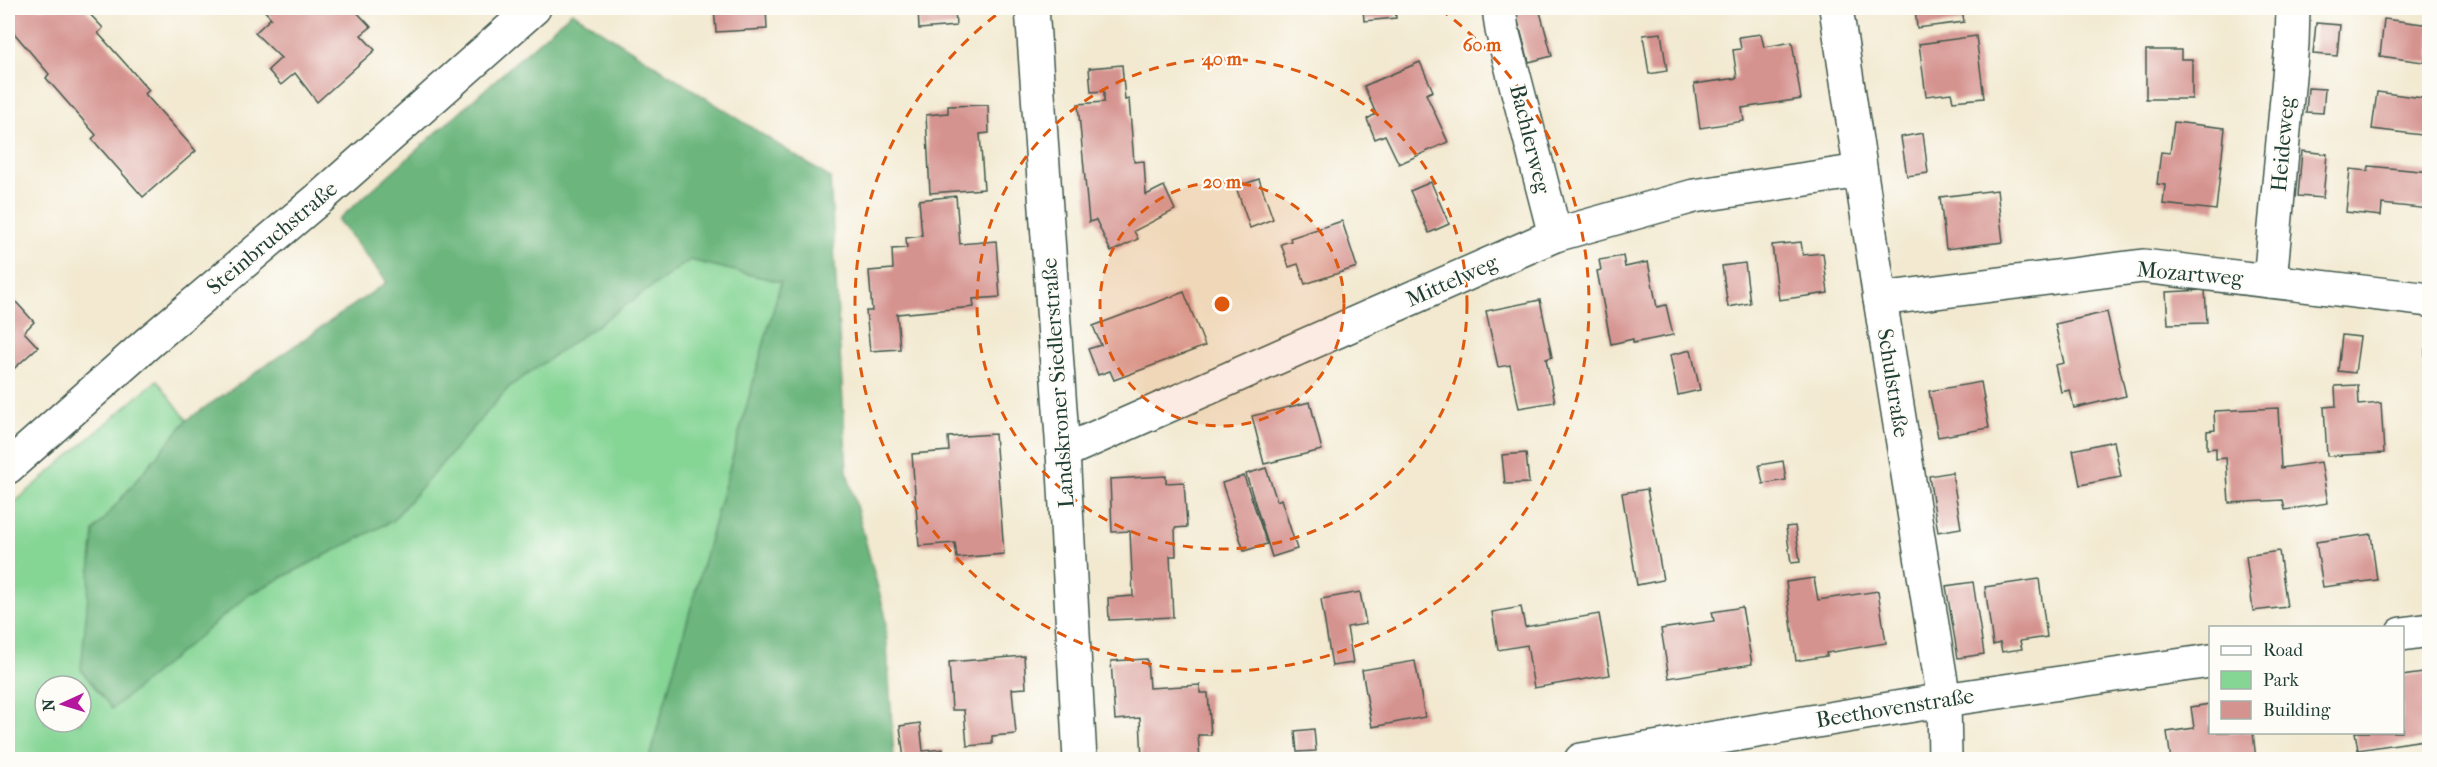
<svg xmlns="http://www.w3.org/2000/svg" width="2437" height="767" viewBox="0 0 2437 767" font-family="'IM FELL French Canon',serif">
<style>
.green{fill:#85d595;stroke:#528964;stroke-width:1.5;fill-rule:evenodd}
.forest{fill:#6cb67e;stroke:#467a59;stroke-width:1.5}
.building{fill:#d5938f}
.lines{fill:none;stroke-linecap:round;stroke-linejoin:round}
.minor-casing{stroke:#3f574b;stroke-width:36}
.minor{stroke:#fff;stroke-width:33}
.ring{fill:none;stroke:#de580e;stroke-width:3;stroke-dasharray:10 8}
.labels{text-anchor:middle;dominant-baseline:central;stroke-width:4.5;stroke-linejoin:round;paint-order:stroke}
.street-label{font-size:22px;fill:#1f3d34;stroke:#fdfcf7}
.centre{fill:#de580e;stroke:#fdfcf7;stroke-width:3}
.ring-label{font-size:18px;text-anchor:middle;font-weight:bold;fill:#de580e;stroke:#fdfcf7;stroke-width:4.5;stroke-linejoin:round;paint-order:stroke}
</style>
<rect width="100%" height="100%" fill="#fdfcf7"/>
<filter id="ink" filterUnits="userSpaceOnUse"><feTurbulence type="fractalNoise" baseFrequency=".0167" numOctaves="2"/><feDisplacementMap in="SourceGraphic" scale="12" xChannelSelector="R" yChannelSelector="G"/><feConvolveMatrix kernelMatrix="1 2 1 2 8 2 1 2 1" color-interpolation-filters="sRGB"/></filter>
<filter id="wash" filterUnits="userSpaceOnUse"><feTurbulence type="fractalNoise" baseFrequency=".008" numOctaves="4" result="noise"/><feDisplacementMap in="SourceGraphic" scale="24" xChannelSelector="R" yChannelSelector="G"/><feGaussianBlur stdDeviation="1.35" result="paint"/><feColorMatrix in="noise" values="0 0 0 0 0 0 0 0 0 0 0 0 0 0 0 0 0 1.4 0 .05"/><feComposite in="paint" operator="in"/></filter>
<g filter="url(#wash)">
<rect width="100%" height="100%" fill="#f2e9d0"/>
<path class="green" d="M690,260L781,282L649,759H8V508L157,380L187,420L94,531L112,708L250,594L392,521L509,387ZM45,686H81V722H45Z"/>
<polygon class="forest" points="572,12 830,178 847,472 885,614 894,759 649,759 781,282 690,260 509,387 392,521 250,594 112,709 81,670 94,531 187,420 387,282 338,220"/>
<g id="blocks">
<g class="building">
<polygon points="10,8 84,8 103,28 98,33 149,90 145,94 196,151 143,197 92,139 96,135 46,78 49,74 8,26 8,10"/>
<polygon points="262,8 353,8 371,27 361,35 375,50 317,102 295,73 281,85 268,70 281,58 255,33 271,18"/>
<polygon points="714,8 766,8 767,29 716,32"/>
<polygon points="918,8 955,8 956,26 919,29"/>
<polygon points="1363,8 1395,8 1396,18 1364,21"/>
<polygon points="1539,8 1552,56 1529,62 1516,14"/>
<polygon points="1915,8 1962,8 1964,22 1917,28"/>
<polygon points="2384,19 2430,25 2430,63 2380,56"/>
<polygon points="2316,23 2340,25 2337,56 2313,54"/>
<polygon points="1661,33 1667,71 1649,74 1643,35"/>
<polygon points="1761,34 1764,47 1792,42 1801,99 1742,108 1744,121 1700,128 1694,84 1737,78 1733,50 1741,49 1739,37"/>
<polygon points="1976,36 1984,98 1953,101 1951,93 1926,96 1919,44"/>
<polygon points="2146,50 2181,50 2181,59 2192,59 2192,99 2146,99"/>
<polygon points="1420,62 1433,91 1426,94 1448,142 1399,164 1385,135 1375,139 1367,119 1376,114 1364,86"/>
<polygon points="1122,65 1125,100 1129,99 1134,162 1144,161 1146,195 1164,186 1175,210 1134,231 1138,239 1111,252 1096,220 1089,222 1078,104 1104,102 1104,91 1091,92 1089,68"/>
<polygon points="2308,88 2325,89 2323,113 2306,112"/>
<polygon points="2377,92 2430,99 2430,136 2372,129"/>
<polygon points="988,105 989,133 980,134 984,189 930,193 926,115 948,113 948,106"/>
<polygon points="2174,122 2225,128 2216,210 2163,204 2165,185 2157,184 2161,152 2170,153"/>
<polygon points="1923,133 1928,173 1907,176 1901,137"/>
<polygon points="2302,151 2327,154 2323,198 2298,196"/>
<polygon points="2369,166 2430,172 2430,209 2382,204 2381,216 2346,212 2350,169 2368,171"/>
<polygon points="1259,179 1273,219 1250,228 1236,187"/>
<polygon points="1431,182 1449,224 1429,233 1410,191"/>
<polygon points="1997,190 2003,242 1946,249 1940,197"/>
<polygon points="956,196 960,244 996,241 1000,297 973,299 974,307 897,314 900,349 870,351 866,311 872,311 869,271 893,269 892,249 907,248 906,238 922,236 919,200"/>
<polygon points="1342,221 1357,267 1305,284 1298,264 1289,267 1281,244 1291,241 1290,238"/>
<polygon points="1801,242 1803,255 1823,253 1828,293 1779,300 1772,245"/>
<polygon points="1623,256 1625,267 1648,262 1657,307 1666,305 1673,335 1633,343 1633,339 1611,344 1597,271 1601,270 1599,260"/>
<polygon points="1745,263 1750,303 1728,307 1722,266"/>
<polygon points="2205,290 2207,323 2168,324 2166,292"/>
<polygon points="1184,292 1205,346 1114,380 1110,371 1098,375 1088,349 1101,345 1093,326"/>
<polygon points="8,293 34,322 24,332 38,347 8,374"/>
<polygon points="1540,300 1552,357 1546,359 1555,402 1519,408 1510,365 1498,367 1486,311"/>
<polygon points="2107,312 2126,396 2074,408 2070,390 2061,392 2055,365 2064,363 2055,324"/>
<polygon points="2342,335 2360,337 2355,373 2338,371"/>
<polygon points="2425,349 2430,349 2430,422 2426,422"/>
<polygon points="1691,350 1700,390 1678,395 1670,355"/>
<polygon points="1981,382 1989,428 1938,437 1929,391"/>
<polygon points="2358,385 2359,405 2381,403 2384,453 2327,456 2324,407 2336,406 2335,386"/>
<polygon points="1310,402 1322,450 1264,464 1252,416"/>
<polygon points="2278,408 2281,468 2321,462 2328,503 2285,510 2283,500 2229,503 2226,458 2216,459 2216,448 2207,449 2207,431 2215,430 2214,411"/>
<polygon points="995,434 1004,554 957,558 955,543 919,546 912,454 949,451 948,437"/>
<polygon points="2114,441 2121,477 2080,485 2073,450"/>
<polygon points="1526,453 1529,483 1505,484 1502,455"/>
<polygon points="1783,461 1786,480 1763,484 1759,465"/>
<polygon points="1266,468 1277,501 1281,499 1297,549 1272,557 1246,474"/>
<polygon points="1952,472 1961,528 1938,532 1929,476"/>
<polygon points="1166,476 1166,483 1184,482 1187,527 1175,528 1176,556 1170,556 1173,617 1109,620 1108,598 1133,596 1130,531 1112,532 1110,479"/>
<polygon points="1244,476 1267,544 1244,551 1222,483"/>
<polygon points="1647,489 1663,580 1637,585 1622,493"/>
<polygon points="1795,526 1800,562 1791,563 1786,527"/>
<polygon points="2371,534 2377,580 2323,587 2316,542"/>
<polygon points="2279,551 2287,607 2253,611 2246,556"/>
<polygon points="1814,578 1818,600 1878,591 1886,643 1826,653 1827,656 1796,661 1786,582"/>
<polygon points="2039,579 2047,637 2020,641 2022,649 2002,652 2000,643 1993,645 1985,587"/>
<polygon points="1973,582 1984,654 1958,658 1946,586"/>
<polygon points="1360,592 1366,624 1347,627 1353,663 1332,666 1321,599"/>
<polygon points="1521,607 1525,627 1599,614 1610,675 1534,688 1527,645 1498,650 1492,612"/>
<polygon points="1742,607 1752,664 1669,678 1661,629 1714,621 1712,612"/>
<polygon points="1024,656 1026,688 1012,689 1016,734 992,736 992,744 967,746 964,710 952,710 949,662"/>
<polygon points="1147,659 1149,688 1200,685 1200,693 1208,693 1211,735 1198,735 1200,759 1142,760 1140,718 1115,720 1111,661"/>
<polygon points="1415,661 1425,717 1372,727 1362,670"/>
<polygon points="2430,672 2430,739 2358,750 2355,732 2402,732 2402,676"/>
<polygon points="2210,704 2210,732 2253,732 2256,760 2171,760 2167,732 2194,728 2191,707"/>
<polygon points="920,723 923,751 943,749 944,760 904,760 900,726"/>
<polygon points="1314,729 1316,751 1297,752 1295,731"/>
</g>
</g>
</g>
<g filter="url(#ink)">
<use href="#blocks" fill-opacity="0" stroke="#3f574b" stroke-width="1.5"/>
<g class="lines">
<g class="minor-casing">
<g id="minor">
<polyline points="1032,8 1063,452 1080,760"/>
<polyline points="1499,8 1502,30 1555,235"/>
<polyline points="1836,8 1880,299 1944,700 1945,760"/>
<polyline points="2270,281 2292,44 2293,8"/>
<polyline points="1880,299 2143,266 2430,300"/>
<polyline points="1063,452 1555,235 1694,196 1860,171"/>
<polyline points="8,467 149,342 321,197 534,8"/>
<polyline points="2402,634 2430,630"/>
<polyline points="1581,760 1944,700 2210,661"/>
</g>
</g>
<use href="#minor" class="minor"/>
</g>
</g>
<circle cx="1222" cy="304" r="122" fill="#de580e" fill-opacity=".12"/>
<g class="ring">
<circle cx="1222" cy="304" r="122"/>
<circle cx="1222" cy="304" r="245"/>
<path d="M1440 9A367 367 0 1 1 1004 9"/>
</g>
<g class="labels">
<g class="street-label">
<text transform="translate(1530 139) rotate(76)">Bachlerweg</text>
<text transform="translate(2283 144) rotate(-85)">Heideweg</text>
<text transform="translate(272 238) rotate(-40)">Steinbruchstraße</text>
<text transform="translate(2190 274) rotate(5)">Mozartweg</text>
<text transform="translate(1452 281) rotate(-24)">Mittelweg</text>
<text transform="translate(1058 383) rotate(-94)">Landskroner Siedlerstraße</text>
<text transform="translate(1893 383) rotate(81)">Schulstraße</text>
<text transform="translate(1895 708) rotate(-9)">Beethovenstraße</text>
</g>
</g>
<circle cx="1222" cy="304" r="9" class="centre"/>
<g class="ring-label">
<text x="1482" y="51">60 m</text>
<text x="1222" y="65">40 m</text>
<text x="1222" y="188">20 m</text>
</g>
<rect width="2437" height="767" fill="none" stroke="#fdfcf7" stroke-width="30"/>
<rect x="2209" y="626" width="195" height="108" fill="#fdfcf7" stroke="#a4b0a9" stroke-width="1.5"/>
<rect x="2221" y="646" width="30" height="9" fill="#ffffff" stroke="#a4b0a9" stroke-width="1.5"/>
<text x="2263" y="656" font-size="18" fill="#1f3d34">Road</text>
<rect x="2221" y="671" width="30" height="18" fill="#85d595" stroke="#a4b0a9" stroke-width="1.5"/>
<text x="2263" y="686" font-size="18" fill="#1f3d34">Park</text>
<rect x="2221" y="701" width="30" height="18" fill="#d5938f" stroke="#a4b0a9" stroke-width="1.5"/>
<text x="2263" y="716" font-size="18" fill="#1f3d34">Building</text>
<g transform="translate(63 704) rotate(266)"><circle r="28" fill="#fdfcf7" stroke="#a4b0a9" stroke-width="1.5"/>
<path d="M0-4.5L10 22L0 15L-10 22Z" fill="#b5179e"/>
<text y="-9" font-size="16" font-weight="bold" text-anchor="middle" fill="#1f3d34">N</text>
</g>
</svg>
